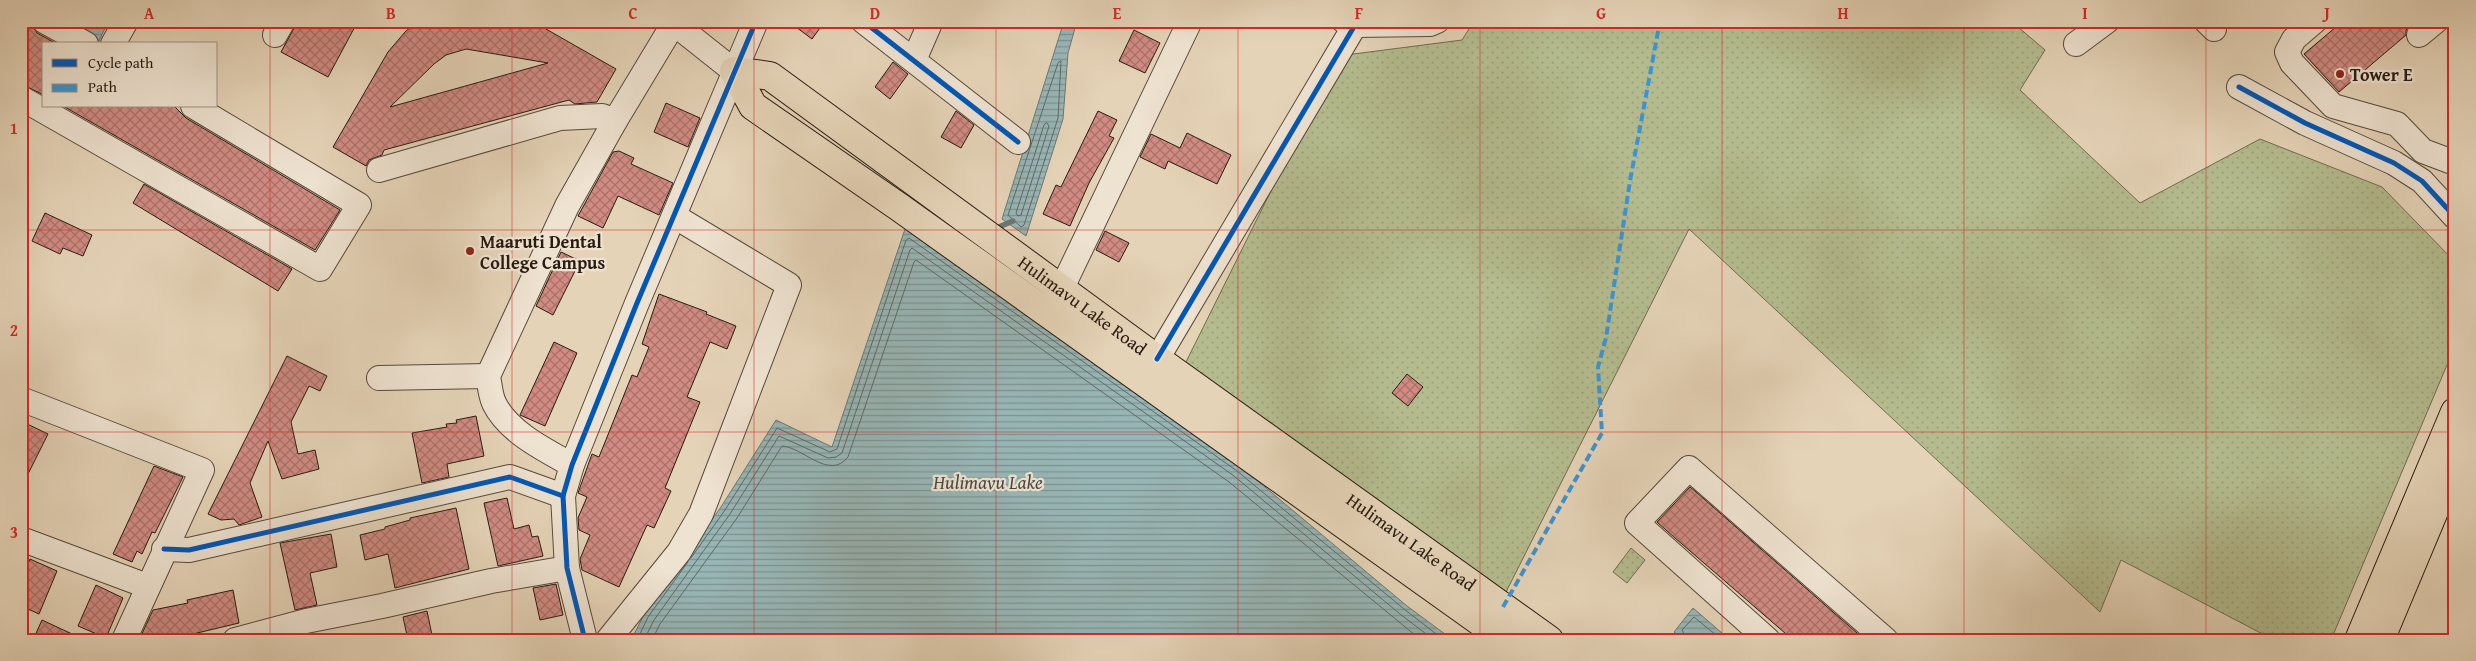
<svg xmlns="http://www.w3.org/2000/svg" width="2476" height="661" viewBox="0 0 2476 661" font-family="'Gentium Book Plus',serif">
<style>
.green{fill:url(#green-dots);stroke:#6e6c50}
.water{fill:url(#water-rules);stroke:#6b7874}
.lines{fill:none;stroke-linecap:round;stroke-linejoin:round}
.shore{stroke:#606864;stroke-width:1}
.stream{stroke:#6b7874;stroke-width:5.5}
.building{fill:url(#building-cross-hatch);stroke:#281b12;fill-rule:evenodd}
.minor-casing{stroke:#57493b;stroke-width:26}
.major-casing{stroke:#281b12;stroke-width:30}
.minor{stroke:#eee2d0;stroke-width:24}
.major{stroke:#e5d3b7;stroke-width:28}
.quiet{stroke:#3c94d3;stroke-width:4;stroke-dasharray:8 4;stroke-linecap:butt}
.cycleway-casing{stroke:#eee2d0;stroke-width:8}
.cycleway{stroke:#0057b8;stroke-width:5}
.grid{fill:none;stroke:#d62828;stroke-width:1;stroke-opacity:0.55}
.poi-dot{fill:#8f2418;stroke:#eee2d0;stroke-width:2}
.labels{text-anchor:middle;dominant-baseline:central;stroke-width:4.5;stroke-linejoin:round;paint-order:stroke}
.poi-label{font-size:18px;font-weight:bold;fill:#281b12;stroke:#eee2d0;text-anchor:start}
.street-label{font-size:18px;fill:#281b12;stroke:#eee2d0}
.water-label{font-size:19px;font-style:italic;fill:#4a4a43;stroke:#eee2d0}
.neatline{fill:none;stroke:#d62828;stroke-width:2}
.grid-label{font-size:16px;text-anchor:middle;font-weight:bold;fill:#d62828}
</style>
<defs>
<pattern id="green-dots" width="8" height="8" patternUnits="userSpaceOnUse" patternTransform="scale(1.25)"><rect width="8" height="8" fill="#b4bc8f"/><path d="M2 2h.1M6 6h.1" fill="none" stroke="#9ba17a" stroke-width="1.8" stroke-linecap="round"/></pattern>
<pattern id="water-rules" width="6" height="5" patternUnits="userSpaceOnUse" patternTransform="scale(1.25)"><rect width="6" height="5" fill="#98b6b6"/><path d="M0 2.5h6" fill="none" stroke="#7c9393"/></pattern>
<pattern id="building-cross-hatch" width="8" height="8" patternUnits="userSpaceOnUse" patternTransform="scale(1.25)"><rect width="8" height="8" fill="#d18b83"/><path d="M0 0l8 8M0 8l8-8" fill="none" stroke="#aa716a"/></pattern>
</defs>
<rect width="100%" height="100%" fill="#e5d3b7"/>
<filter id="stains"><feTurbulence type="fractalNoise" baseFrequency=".004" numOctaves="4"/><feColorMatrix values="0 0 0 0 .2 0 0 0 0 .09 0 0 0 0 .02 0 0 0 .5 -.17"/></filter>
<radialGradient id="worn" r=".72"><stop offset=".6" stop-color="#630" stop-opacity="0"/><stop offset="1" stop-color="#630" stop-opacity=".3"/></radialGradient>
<g class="green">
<polygon points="1474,21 2011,21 2045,50 2020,90 2140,203 2260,139 2382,187 2455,262 2455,346 2331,640 2274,640 2121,560 2100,612 1689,229 1505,594 1185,364 1338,56 1462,40"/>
<polygon points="1631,548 1645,560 1627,583 1613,572"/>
</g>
<g class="water">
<polygon points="61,21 97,21 106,26 98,43"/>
<polygon points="1064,21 1077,21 1068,53 1063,119 1026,236 1002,219"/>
<polygon points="905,229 1241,467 1407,606 1453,640 631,640 644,615 721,507 776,420 832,447"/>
<polygon points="1693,608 1730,640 1684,640 1674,632"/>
</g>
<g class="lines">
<g class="shore">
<polygon points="1061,61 1058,118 1024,225 1021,227 1008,215 1058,63"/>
<polygon points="1047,123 1049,126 1021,215 1018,216 1016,213 1044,125"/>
<polyline points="691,558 725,510 777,428 830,452 837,449 906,240 909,238 1237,471 1404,609 1444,640"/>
<polyline points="637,640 648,617 688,562"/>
<polyline points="644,640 654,620 730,514 779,436 828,458 836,457 842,453 910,250 912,248 1234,476 1400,614 1434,640"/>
<path d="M652,640L660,624L737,518L782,446C803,447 829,481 848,457L914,262L916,260L1229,482L1421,640"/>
<polyline points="1687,640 1682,630 1694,617 1722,640"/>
</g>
<polyline class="stream" points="994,229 1013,221"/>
</g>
<g class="building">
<polygon points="21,21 30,21 37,33 57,44 44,44 44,95 21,84"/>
<polygon points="298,21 358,21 328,77 281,52"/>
<path d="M418,21H532L616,69L597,102L575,104L569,100L384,150L382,155L369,160L366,166L333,147L388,52L405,32ZM466,49L548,63L390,107L434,64L446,55Z"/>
<polygon points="788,21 825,21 812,39"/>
<polygon points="2343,21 2414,21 2406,30 2406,35 2339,92 2304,54"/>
<polygon points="1134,30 1160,43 1145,73 1119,61"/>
<polygon points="893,62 908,74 890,99 875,87"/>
<polygon points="666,103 700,118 688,147 654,132"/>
<polygon points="63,106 174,106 186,118 340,210 315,250"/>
<polygon points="956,111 974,125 961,148 941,137"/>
<polygon points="1098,111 1117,120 1109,136 1114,138 1089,183 1070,226 1043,214 1056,185 1061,187"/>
<polygon points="1187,133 1231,155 1217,184 1168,161 1165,169 1140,157 1151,134 1180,148"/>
<polygon points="619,151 634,158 631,164 673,183 659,215 618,196 603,228 578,216 613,152"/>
<polygon points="144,184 292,269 278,291 133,203"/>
<polygon points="45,213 92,235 83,256 63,248 60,254 32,241"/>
<polygon points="1105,231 1129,243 1119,262 1096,250"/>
<polygon points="561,252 580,261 553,315 536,306"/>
<polygon points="659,294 707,312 706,314 736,326 727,349 710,342 687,397 700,402 665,488 671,491 654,528 647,525 619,587 582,570 580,559 590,535 579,530 578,518 587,497 578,493 592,454 599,457 632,375 637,377 649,347 642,344"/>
<polygon points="554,342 577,353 545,426 520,415"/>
<polygon points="287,356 327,376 320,391 309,386 291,422 298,454 315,450 319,469 282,479 268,441 250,483 262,517 239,525 234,519 221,520 208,514"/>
<polygon points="1407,374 1423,387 1408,406 1392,393"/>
<polygon points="476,416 484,456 447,464 449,477 422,483 412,433 447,427 446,424 457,423 456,420"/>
<polygon points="21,421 48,434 21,488"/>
<polygon points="154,466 183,477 155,533 152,532 142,554 137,551 132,562 113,554"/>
<polygon points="1690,487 1696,492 1865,640 1793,640 1675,538 1657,522"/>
<polygon points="507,498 514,529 529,525 532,537 538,536 543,556 498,566 484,503"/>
<polygon points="456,508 469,569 395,588 388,554 365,560 360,535 385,529 385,527 410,520 410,518"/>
<polygon points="331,534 337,567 310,573 317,605 295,610 280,543"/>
<polygon points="30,559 57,571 39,614 21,606 21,580"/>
<polygon points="556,584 563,615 540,620 533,588"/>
<polygon points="96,585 123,598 106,638 78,626"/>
<polygon points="233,590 239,623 168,640 139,640 153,610 188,603 187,600"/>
<polygon points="427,611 433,640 408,640 403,617"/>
<polygon points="42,620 85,640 33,640"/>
</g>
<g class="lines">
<g class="minor-casing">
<g id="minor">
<polyline points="44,21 86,44"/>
<polyline points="671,21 734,71"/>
<polyline points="863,21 1018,142"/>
<polyline points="1344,21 1355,25 1430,24 1437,21"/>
<polyline points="2206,21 2214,29"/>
<polyline points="2315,21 2294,39 2287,52 2292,63 2333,106 2397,124 2423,151 2455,163"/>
<polyline points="275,35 283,21"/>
<polyline points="2419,35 2436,21"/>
<polyline points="113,44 126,21"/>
<polyline points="2076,44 2107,21"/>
<polyline points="914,60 931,21"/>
<polyline points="2239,87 2305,123 2394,163 2422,181 2455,217"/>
<polyline points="21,98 320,269 359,205 193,106"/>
<polyline points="379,170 560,118 602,116 615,121 674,23"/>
<polyline points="1051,304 1061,290 1190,21"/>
<polyline points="1157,359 1355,25"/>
<polyline points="379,378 488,376"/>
<polyline points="21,399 202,470 124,640"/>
<path d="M572,465C545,450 508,432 494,403C490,394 490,385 488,376L567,206L615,121"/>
<polyline points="21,539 147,586"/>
<polyline points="164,549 189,550 510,477 563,496"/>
<polyline points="235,640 306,621 382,606 491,581 567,568"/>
<polyline points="585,640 567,568 563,496 572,465 637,303 756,21"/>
<polyline points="608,640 679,552 701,514 789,285 674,216"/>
<polyline points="1768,640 1637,523 1689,468 1886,640"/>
</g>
</g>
<g class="major-casing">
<g id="major">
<path id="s1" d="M734,71L770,76L1157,359L1549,640"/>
<polyline points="734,71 753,106 899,207 1506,640"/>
<polyline points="2359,640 2455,412"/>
<polyline points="2380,640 2455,461"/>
</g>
</g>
<use href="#minor" class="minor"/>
<use href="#major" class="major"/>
<polyline class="quiet" points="1503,607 1602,433 1598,367 1606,338 1630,181 1660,21"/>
<g class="cycleway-casing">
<g id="cycleway">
<polyline points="863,21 1018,142"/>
<polyline points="2239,87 2305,123 2394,163 2422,181 2455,217"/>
<polyline points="1157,359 1355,25"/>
<polyline points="164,549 189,550 510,477 563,496"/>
<polyline points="585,640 567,568 563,496 572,465 637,303 756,21"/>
</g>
</g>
<use href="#cycleway" class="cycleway"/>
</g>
<path class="grid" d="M270,21V640M512,21V640M754,21V640M996,21V640M1238,21V640M1480,21V640M1722,21V640M1964,21V640M2206,21V640M21,230H2455M21,432H2455"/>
<g class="poi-dot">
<circle cx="2340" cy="74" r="5"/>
<circle cx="470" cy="251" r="5"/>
</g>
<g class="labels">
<g class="poi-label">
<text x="2350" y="74">Tower E</text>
<text x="480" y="241">Maaruti Dental<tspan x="480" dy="21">College Campus</tspan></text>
</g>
<g class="street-label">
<text stroke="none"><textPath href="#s1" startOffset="424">Hulimavu Lake Road</textPath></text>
<text stroke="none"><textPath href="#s1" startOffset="829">Hulimavu Lake Road</textPath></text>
</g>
<g class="water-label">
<text x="988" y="482">Hulimavu Lake</text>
</g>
</g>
<rect width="2476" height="661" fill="none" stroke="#e5d3b7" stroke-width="55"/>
<rect x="42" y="42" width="175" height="65" fill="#eee2d0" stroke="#9f9284"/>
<rect x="52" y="59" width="25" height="8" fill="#0057b8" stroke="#9f9284"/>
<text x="88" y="68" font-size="15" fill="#281b12">Cycle path</text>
<rect x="52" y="84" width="25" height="8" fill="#3c94d3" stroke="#9f9284"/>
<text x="88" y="92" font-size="15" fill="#281b12">Path</text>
<rect x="28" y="28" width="2420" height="606" class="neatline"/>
<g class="grid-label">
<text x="149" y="19">A</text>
<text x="391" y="19">B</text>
<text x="633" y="19">C</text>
<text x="875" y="19">D</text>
<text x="1117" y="19">E</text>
<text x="1359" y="19">F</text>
<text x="1601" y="19">G</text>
<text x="1843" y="19">H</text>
<text x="2085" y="19">I</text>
<text x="2327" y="19">J</text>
<text x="14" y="134">1</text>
<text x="14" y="336">2</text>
<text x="14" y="538">3</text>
</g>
<rect width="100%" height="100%" filter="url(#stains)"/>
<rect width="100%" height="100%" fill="url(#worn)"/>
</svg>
